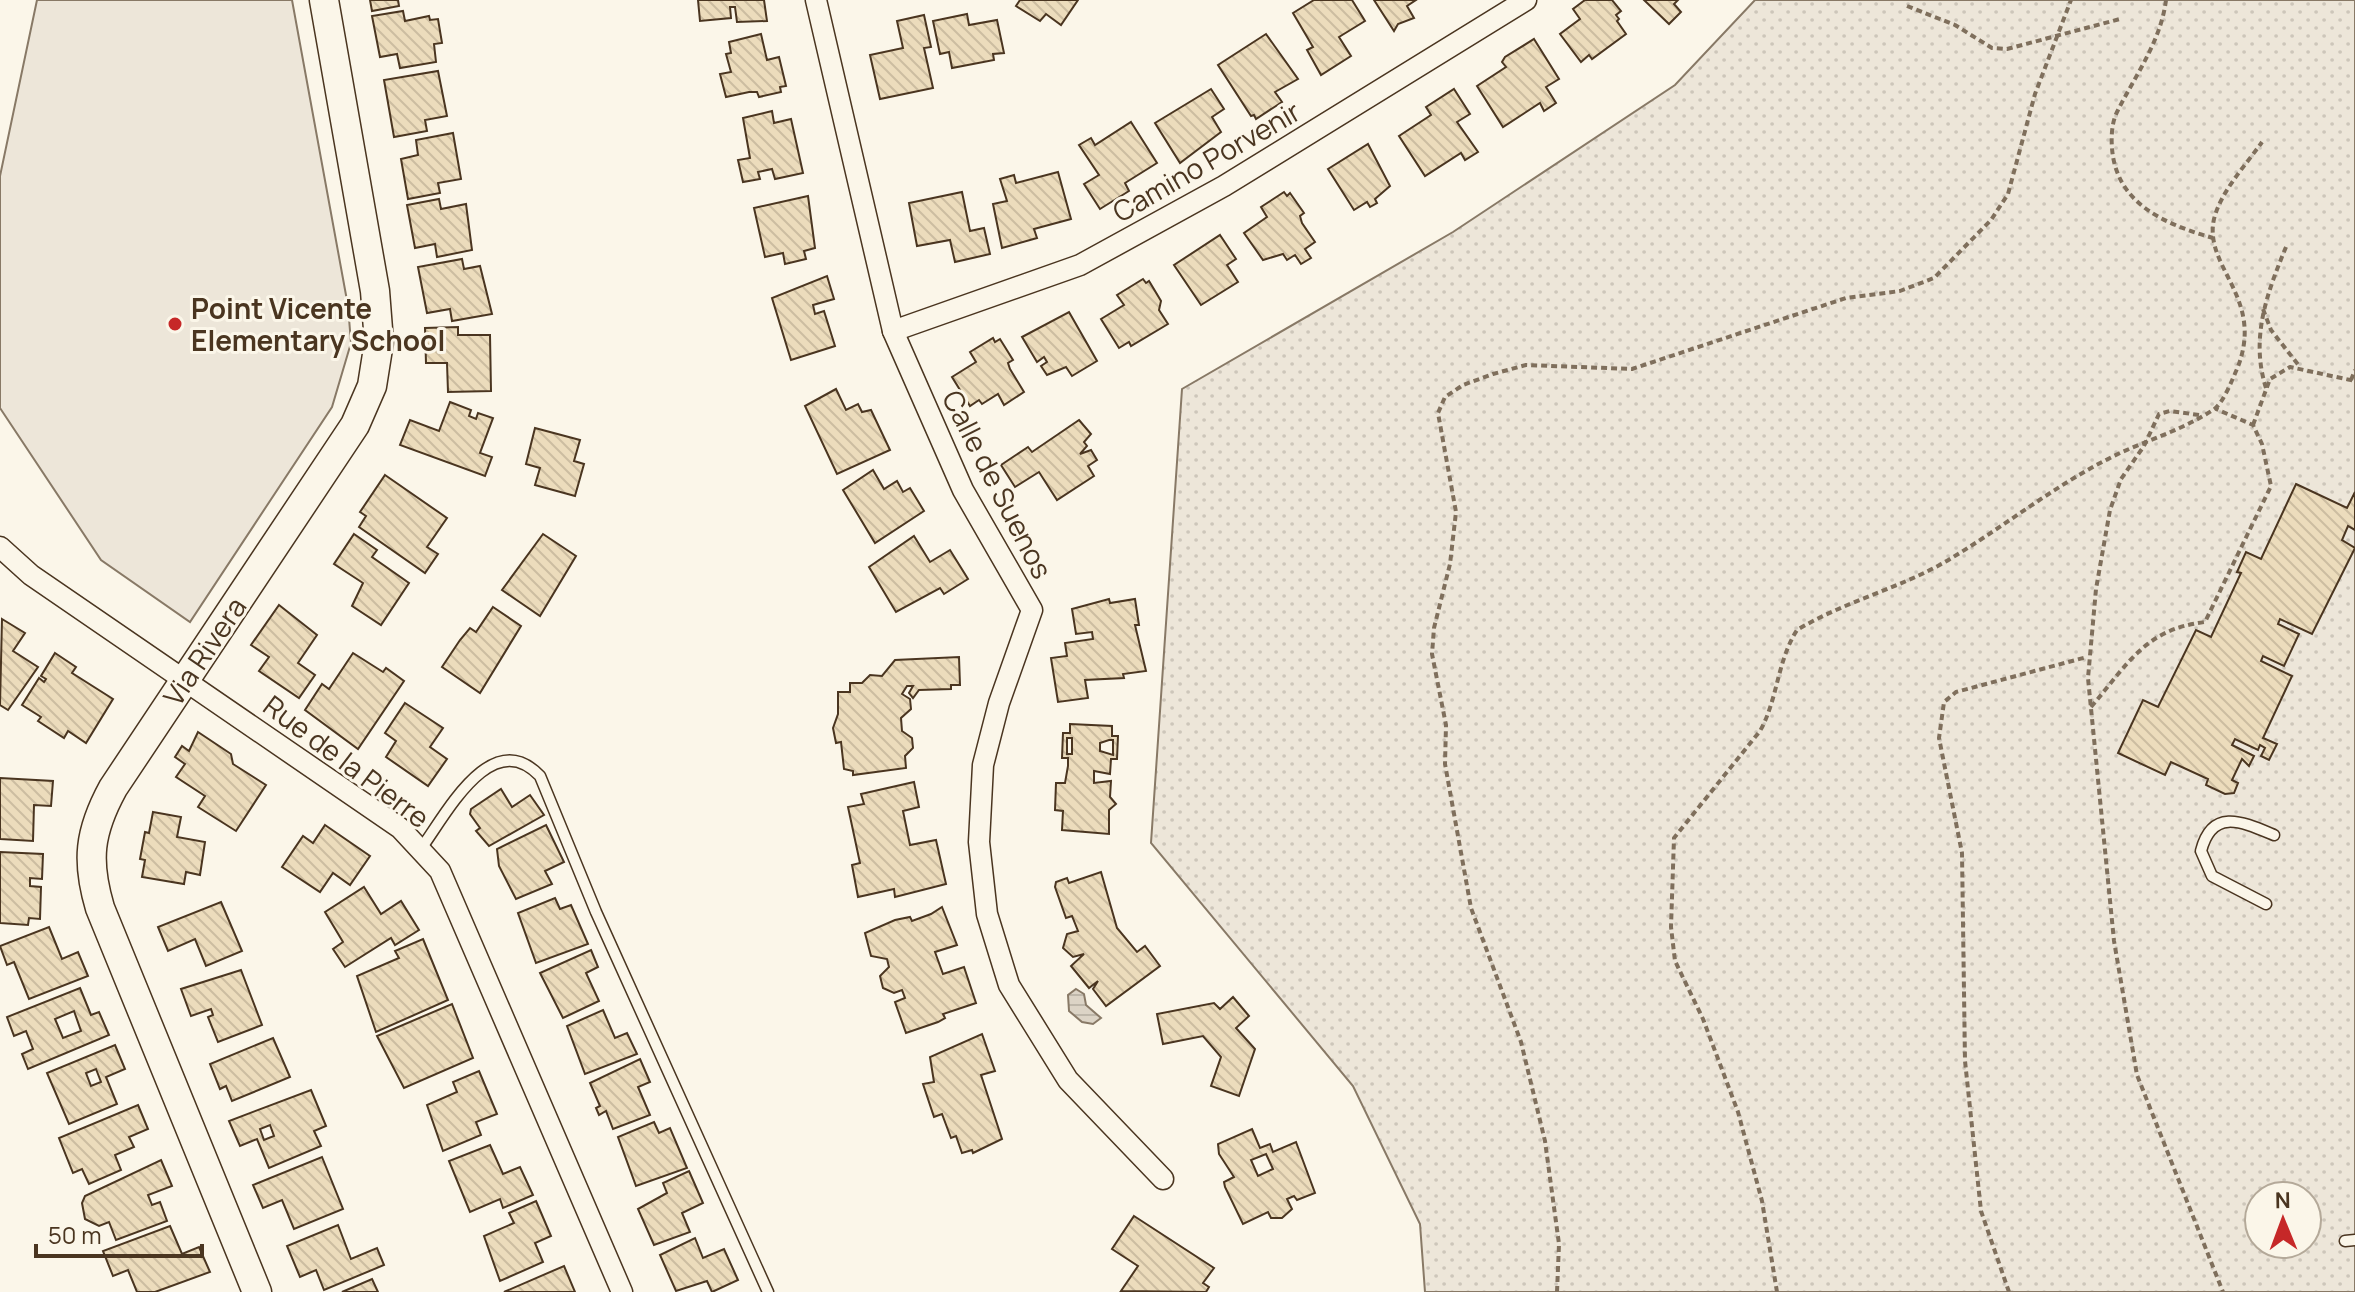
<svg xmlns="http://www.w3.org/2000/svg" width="2355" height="1292" viewBox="0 0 2355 1292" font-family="Manrope,sans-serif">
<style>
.green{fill:url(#green-dots);stroke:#887966;stroke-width:2;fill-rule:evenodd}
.pitch{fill:#ede6d9;stroke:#887966;stroke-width:2}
.water{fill:url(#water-rules);stroke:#887966;stroke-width:2}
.building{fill:url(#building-back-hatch);stroke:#4a3520;stroke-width:2;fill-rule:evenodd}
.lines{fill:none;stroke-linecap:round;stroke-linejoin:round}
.lane-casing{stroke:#4a3520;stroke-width:13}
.street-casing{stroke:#4a3520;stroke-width:23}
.secondary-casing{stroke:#4a3520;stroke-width:31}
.path{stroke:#7f6f5c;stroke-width:4;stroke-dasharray:6 4;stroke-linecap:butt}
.lane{stroke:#fbf6e9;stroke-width:10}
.street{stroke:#fbf6e9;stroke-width:20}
.secondary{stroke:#fbf6e9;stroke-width:28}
.poi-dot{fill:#c62828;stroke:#fbf6e9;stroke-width:3}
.labels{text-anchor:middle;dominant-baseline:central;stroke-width:6;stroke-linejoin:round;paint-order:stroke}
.street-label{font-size:28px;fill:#4a3520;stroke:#fbf6e9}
.poi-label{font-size:28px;font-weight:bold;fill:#4a3520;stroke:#fbf6e9;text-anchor:start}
</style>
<defs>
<pattern id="green-dots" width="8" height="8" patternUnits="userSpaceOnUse" patternTransform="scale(2)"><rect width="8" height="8" fill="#ede6d9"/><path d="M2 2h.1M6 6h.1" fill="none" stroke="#cdc6ba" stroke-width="1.8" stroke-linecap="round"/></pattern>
<pattern id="water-rules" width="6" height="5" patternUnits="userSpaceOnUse" patternTransform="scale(2)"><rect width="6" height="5" fill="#dcd4c6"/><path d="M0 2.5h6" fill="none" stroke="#beb7aa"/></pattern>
<pattern id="building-back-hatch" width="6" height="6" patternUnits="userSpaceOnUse" patternTransform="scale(2)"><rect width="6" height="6" fill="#ecdcbc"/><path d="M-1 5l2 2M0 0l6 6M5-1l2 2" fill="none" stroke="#ccbda1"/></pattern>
</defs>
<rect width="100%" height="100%" fill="#fbf6e9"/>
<path class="green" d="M1755,0H2355V1292H1425L1420,1224L1353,1086L1151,843L1182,389L1453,232L1675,85ZM2259,1196H2307V1244H2259Z"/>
<polygon class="pitch" points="37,0 292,0 348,306 351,343 332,407 190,622 101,560 0,408 0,176"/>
<polygon class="water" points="1076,989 1084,994 1086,1005 1101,1018 1093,1024 1082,1022 1069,1011 1068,995"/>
<g class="building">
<polygon points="370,0 398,0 399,6 372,11"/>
<polygon points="698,0 764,0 767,21 737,22 735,7 730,7 731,18 700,21"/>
<polygon points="1020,0 1078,0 1061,25 1046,14 1040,21 1016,6"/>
<polygon points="1314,0 1352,0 1365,21 1339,37 1351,56 1321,75 1307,50 1313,47 1293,13"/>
<polygon points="1374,0 1416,0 1407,6 1414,18 1398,24 1394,31"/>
<polygon points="1585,0 1612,0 1621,11 1616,15 1619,19 1617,21 1626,34 1592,59 1589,55 1581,62 1560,34 1580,19 1573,9"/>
<polygon points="1644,0 1678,0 1674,4 1681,12 1669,24"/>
<polygon points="403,11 405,21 429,16 430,20 438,19 442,43 434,44 436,62 400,68 397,54 380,57 372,16"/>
<polygon points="967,14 969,25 997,20 1004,53 993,54 994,60 952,68 949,52 940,54 933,21"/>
<polygon points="924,15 931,47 924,48 933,88 880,99 870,55 903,48 897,21"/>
<polygon points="761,34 767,60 779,57 786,86 780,87 781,92 759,97 757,92 749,92 726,97 720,74 731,72 726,54 731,53 729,42"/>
<polygon points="1266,34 1298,79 1275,92 1282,102 1256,119 1254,115 1251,116 1218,65"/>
<polygon points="1534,39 1559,79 1546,87 1556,103 1544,111 1540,103 1503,127 1477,86 1506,67 1502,62 1505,57"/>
<polygon points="438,71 447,116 425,120 427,131 394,137 384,80"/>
<polygon points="1211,89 1224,109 1212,117 1221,132 1180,163 1155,123"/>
<polygon points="1454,89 1470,114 1457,122 1478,152 1465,160 1461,153 1425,176 1399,136 1431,115 1426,107"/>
<polygon points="772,111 774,123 791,119 803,173 775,179 772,169 758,172 760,179 743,182 738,160 750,158 743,118"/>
<polygon points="1131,122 1157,163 1125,183 1129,191 1100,209 1084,184 1099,175 1079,145 1091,138 1095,145"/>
<polygon points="453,133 461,179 438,183 440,193 408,199 401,159 418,155 416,140"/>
<polygon points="1368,144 1390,186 1375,199 1377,203 1370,207 1367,202 1354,210 1328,169"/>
<polygon points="1058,172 1071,219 1034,229 1037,238 1002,248 993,204 1007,201 1000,179 1014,175 1016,183"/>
<polygon points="962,192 970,231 984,228 990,254 955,262 950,240 917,246 909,203"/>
<polygon points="1284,192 1287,196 1290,193 1304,213 1300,216 1302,223 1315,242 1305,249 1311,258 1301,264 1295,255 1287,260 1283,254 1263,260 1244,233 1267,217 1261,207"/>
<polygon points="808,196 815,248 804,251 806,259 785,264 783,253 765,257 754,208"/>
<polygon points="439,199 441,209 466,204 472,250 437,257 435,244 415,248 407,205"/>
<polygon points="1220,235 1236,259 1227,265 1238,282 1201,305 1174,265"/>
<polygon points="462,259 464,269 480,266 492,314 452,321 450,309 427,313 418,267"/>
<polygon points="827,276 834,299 813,305 815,314 824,311 835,346 791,360 772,298"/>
<polygon points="1143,279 1146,283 1149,281 1161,301 1159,310 1168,324 1131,346 1129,342 1119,348 1101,319 1124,305 1117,295"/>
<polygon points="1069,312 1097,361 1072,376 1066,367 1047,375 1041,366 1047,362 1044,357 1037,362 1022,337"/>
<polygon points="458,327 458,335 490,335 491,391 448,392 447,363 426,363 425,328"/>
<polygon points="993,338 995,342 1000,339 1013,360 1008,363 1010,369 1024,392 1004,405 998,394 982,404 979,400 970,406 952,377 976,362 970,352"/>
<polygon points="836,389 846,410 858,404 862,412 871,410 890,450 837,474 805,406"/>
<polygon points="450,402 471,410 469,416 476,419 478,413 493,418 480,453 492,457 485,476 400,445 410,420 439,431"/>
<polygon points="1079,420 1091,434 1084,442 1087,446 1080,454 1091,450 1097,460 1088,466 1094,476 1057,500 1039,472 1015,487 1001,465 1028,447 1032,452"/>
<polygon points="535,428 580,440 574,461 584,464 575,496 535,485 540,468 526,464"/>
<polygon points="873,470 884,489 897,481 903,492 910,488 924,511 875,543 843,490"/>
<polygon points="385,475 447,518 427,547 438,554 425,573 359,527 366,516 360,512"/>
<polygon points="2296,484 2347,508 2355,492 2355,530 2348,526 2342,540 2355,548 2312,634 2280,619 2278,624 2299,634 2284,666 2263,656 2261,661 2292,676 2263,738 2277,744 2269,760 2261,756 2265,748 2260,745 2258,750 2235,739 2232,745 2254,756 2249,766 2242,759 2232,780 2238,783 2234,793 2225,794 2206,785 2208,779 2171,762 2165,775 2118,753 2143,700 2158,707 2196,630 2211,637 2241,573 2237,572 2246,552 2261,559"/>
<polygon points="354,534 377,550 372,557 409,583 381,625 352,606 363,583 334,564"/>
<polygon points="543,534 576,556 540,616 502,590"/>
<polygon points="914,536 930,562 950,550 968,579 944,594 940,588 896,612 869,567"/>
<polygon points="1109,599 1110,603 1135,599 1139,625 1135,625 1146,671 1123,674 1124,678 1085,680 1088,698 1058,702 1051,658 1067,656 1065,643 1093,639 1092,632 1076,634 1072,609"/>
<polygon points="279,605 317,635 298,663 315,675 299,698 259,671 269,657 251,645"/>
<polygon points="493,607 521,626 480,693 442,667 460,640 470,628 476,632"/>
<polygon points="2,619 25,633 13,651 38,667 8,710 0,705"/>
<polygon points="55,653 76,667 72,673 113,699 86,743 68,731 64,738 38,721 41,717 22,705 39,678 44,682 46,679 41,676"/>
<polygon points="353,653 383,672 386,668 404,681 358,749 305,710 322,684 329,689"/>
<polygon points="959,657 960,685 951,685 951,689 919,690 913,698 909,693 913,686 907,686 902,694 910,699 911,709 901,718 902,731 912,738 913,748 905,756 906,768 853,775 853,771 844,769 841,742 836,743 833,728 838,714 838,692 850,692 850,683 862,683 870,675 882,676 895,660"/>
<polygon points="405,703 443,728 430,747 447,759 428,786 386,757 396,741 385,733"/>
<path d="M1070,724L1112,726V736H1118L1117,759H1111L1110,774L1094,771V783L1111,781L1110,797L1116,804L1109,810V834L1062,830L1063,811L1055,810L1056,783H1065L1068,766V758H1062L1063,733H1070ZM1067,738H1072V754H1067ZM1109,740H1113V755L1100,751V743Z"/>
<polygon points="198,732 231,754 233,764 266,785 236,831 198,807 205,796 176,777 185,764 175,757 182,746 189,751"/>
<polygon points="0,778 53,781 51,806 34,805 33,841 0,839"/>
<polygon points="914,782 919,807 903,811 910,845 936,840 946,884 895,897 894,889 858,897 852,865 860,863 848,807 864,804 861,794"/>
<polygon points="501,789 512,807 530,795 544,815 489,846 476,831 480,828 470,814 471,809"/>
<polygon points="153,812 181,817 177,837 205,842 200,875 186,872 184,884 142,877 145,860 140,859 145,832 149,833"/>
<polygon points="325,825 370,856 350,885 333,873 320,892 282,867 303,836 313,843"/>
<polygon points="546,825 564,862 545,871 552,884 516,899 499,866 497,849"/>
<polygon points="0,852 43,854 42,879 30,878 30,886 41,887 40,919 29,918 28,925 0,923"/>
<polygon points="1101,872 1117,928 1137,952 1145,946 1160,966 1106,1006 1093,989 1098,981 1089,988 1071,966 1084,954 1073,957 1063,948 1067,934 1078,931 1072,916 1066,918 1055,887 1056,882 1067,878 1069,883"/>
<polygon points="364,887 381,914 401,901 419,930 395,945 391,938 345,967 333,949 343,942 325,912"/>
<polygon points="555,898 560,909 571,905 588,944 536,963 518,913"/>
<polygon points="221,902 242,951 206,966 195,939 168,951 158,927"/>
<polygon points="942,907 957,945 935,952 943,974 964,967 976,1003 943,1014 945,1018 938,1022 906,1033 895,1002 905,998 902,990 894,993 883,988 880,976 889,967 887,959 871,956 865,933 895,920 910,917 912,921 931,914"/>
<polygon points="49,927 62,959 78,952 88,976 29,999 14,962 7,965 0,946"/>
<polygon points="423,939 448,1000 376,1032 357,976 399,958 395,951"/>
<polygon points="591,950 598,967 586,973 599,1001 563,1018 540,973"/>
<polygon points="241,970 262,1025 218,1042 208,1017 213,1015 211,1009 191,1016 181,989"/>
<path d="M80,988L91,1015L99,1012L109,1035L28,1069L22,1054L33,1049L26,1031L14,1036L7,1017ZM74,1011L81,1031L63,1038L55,1019Z"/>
<polygon points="1233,997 1249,1016 1236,1028 1255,1049 1239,1096 1211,1086 1221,1057 1203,1036 1163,1044 1157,1014 1214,1003 1220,1009"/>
<polygon points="452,1004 473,1058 404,1088 377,1036"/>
<polygon points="603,1010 615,1038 627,1033 637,1054 585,1074 567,1026"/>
<polygon points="982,1034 995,1071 981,1075 1002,1139 973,1153 972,1150 962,1153 956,1136 951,1138 942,1114 934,1117 923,1084 934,1082 930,1057"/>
<polygon points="273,1038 290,1077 232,1101 226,1086 220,1089 210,1064"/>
<path d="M115,1045L125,1069L106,1077L117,1104L69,1124L47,1073ZM96,1069L101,1082L91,1086L86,1073Z"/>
<polygon points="640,1059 650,1082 638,1087 650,1115 613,1129 606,1111 599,1115 596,1108 600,1106 590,1083"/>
<polygon points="479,1071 497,1114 476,1122 481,1135 443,1151 427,1105 457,1092 453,1082"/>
<path d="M311,1090L326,1126L314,1131L321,1146L269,1168L257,1139L240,1146L229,1121ZM270,1125L274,1136L264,1140L260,1129Z"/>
<polygon points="138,1105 148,1129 129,1137 134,1147 115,1155 121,1170 89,1184 82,1169 73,1173 59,1138"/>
<polygon points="654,1122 659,1133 670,1128 687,1168 636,1186 618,1137"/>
<path d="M1252,1129L1260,1148L1270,1144L1273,1152L1296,1142L1315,1193L1297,1200L1294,1196L1287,1199L1292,1209L1282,1218H1271L1268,1212L1243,1224L1225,1187L1224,1182L1234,1177L1219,1154L1218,1144ZM1266,1154L1273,1169L1258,1176L1251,1160Z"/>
<polygon points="490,1145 503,1174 520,1167 533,1195 503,1208 500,1199 470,1212 449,1161"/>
<polygon points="322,1157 343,1209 294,1229 282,1200 263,1208 253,1185"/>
<polygon points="161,1160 172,1186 148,1195 152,1205 160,1202 167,1221 116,1240 109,1222 99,1226 85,1219 82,1203 85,1196"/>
<polygon points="689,1171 703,1203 682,1213 690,1232 654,1245 638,1209 667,1193 663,1183"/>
<polygon points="536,1201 551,1236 535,1243 543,1262 500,1281 484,1236 514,1223 509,1213"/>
<polygon points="1134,1216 1214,1268 1203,1283 1209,1287 1206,1292 1121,1291 1138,1266 1112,1249"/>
<polygon points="338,1225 351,1259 377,1248 384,1265 324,1290 316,1270 300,1277 287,1246"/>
<polygon points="170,1226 182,1254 199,1247 210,1272 155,1292 137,1292 128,1270 113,1276 103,1251"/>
<polygon points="695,1238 703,1258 724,1249 738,1280 712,1292 707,1281 676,1291 660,1255"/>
<polygon points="564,1266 575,1292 504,1292"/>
<polygon points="372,1279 378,1292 342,1292"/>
</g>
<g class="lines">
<g class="lane-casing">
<g id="lane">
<path d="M420,850C446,815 491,725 540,776L596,912L768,1292"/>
<path d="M2266,904L2212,876L2201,851C2212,807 2243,822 2274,835"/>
<polyline points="2345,1241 2355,1240"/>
</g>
</g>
<g class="street-casing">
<g id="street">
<polyline points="816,0 893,331 963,490 1032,610 999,703 983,765 979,842 987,914 1009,985 1068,1080 1163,1179"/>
<polyline points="893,331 1080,265 1224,186 1526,0"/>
<polyline points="0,547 31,575 400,828 440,871 622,1292"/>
</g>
</g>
<g class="secondary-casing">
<path id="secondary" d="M257,1292L100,908C86,861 89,832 113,788L355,425L372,386L379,342L375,291L324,0"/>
</g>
<g class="path">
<path d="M2166,0C2161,41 2135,76 2117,112C2112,122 2111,136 2112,148C2116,204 2165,224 2213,238"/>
<polyline points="1907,6 1955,25 1992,48 2007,49 2120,19"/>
<polyline points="2263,309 2271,330 2300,367"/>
<polyline points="2351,380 2355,370"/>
<path d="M2266,388C2250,338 2267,293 2286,247"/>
<polyline points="2199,415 2170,411 2159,414 2144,446 2121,479 2110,510 2096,589 2088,678 2114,941 2137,1075 2223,1292"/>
<polyline points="2253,425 2270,379 2290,367 2355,381"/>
<path d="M2091,707C2128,664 2145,629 2205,622L2271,486L2262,444L2253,425L2216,409"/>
<polyline points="1557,1292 1559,1244 1545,1141 1521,1042 1471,908 1445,764 1446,725 1432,654 1434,628 1450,564 1456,512 1438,413 1445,397 1463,385 1493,374 1526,365 1632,369 1846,298 1900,291 1934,278 1991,220 2008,194 2035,94 2071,0"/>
<path d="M1777,1292L1762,1201L1738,1112L1703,1019L1675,961L1671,927L1674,838L1760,731C1778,699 1777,661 1797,630C1845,601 1902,588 1950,559C2008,524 2059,482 2120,453C2151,439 2184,429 2213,410C2223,404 2232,380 2237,369C2266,298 2203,268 2214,219C2221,191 2246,165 2262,142"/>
<polyline points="2009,1292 1981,1211 1965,1061 1962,853 1939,738 1944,702 1956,692 2087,657"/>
</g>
<use href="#lane" class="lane"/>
<use href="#street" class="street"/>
<use href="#secondary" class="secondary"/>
</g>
<circle class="poi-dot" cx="175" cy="324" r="8"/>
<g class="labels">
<g class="street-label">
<text transform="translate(1206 161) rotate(-30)">Camino Porvenir</text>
<text transform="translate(998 484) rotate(63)">Calle de Suenos</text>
<text transform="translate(204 651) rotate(-56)">Via Rivera</text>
<text transform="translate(347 761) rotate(37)">Rue de la Pierre</text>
</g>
<g class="poi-label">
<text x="191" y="308">Point Vicente<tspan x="191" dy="32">Elementary School</tspan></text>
</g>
</g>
<g transform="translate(2283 1220) rotate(359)"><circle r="38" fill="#fbf6e9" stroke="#b4a999" stroke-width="2"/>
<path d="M0-6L14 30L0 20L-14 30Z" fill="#c62828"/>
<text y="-12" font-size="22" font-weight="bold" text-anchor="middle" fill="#4a3520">N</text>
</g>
<path d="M36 1244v12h166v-12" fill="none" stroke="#4a3520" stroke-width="4"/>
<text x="48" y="1244" font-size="24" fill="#4a3520" stroke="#fbf6e9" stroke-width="6" paint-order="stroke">50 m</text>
</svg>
